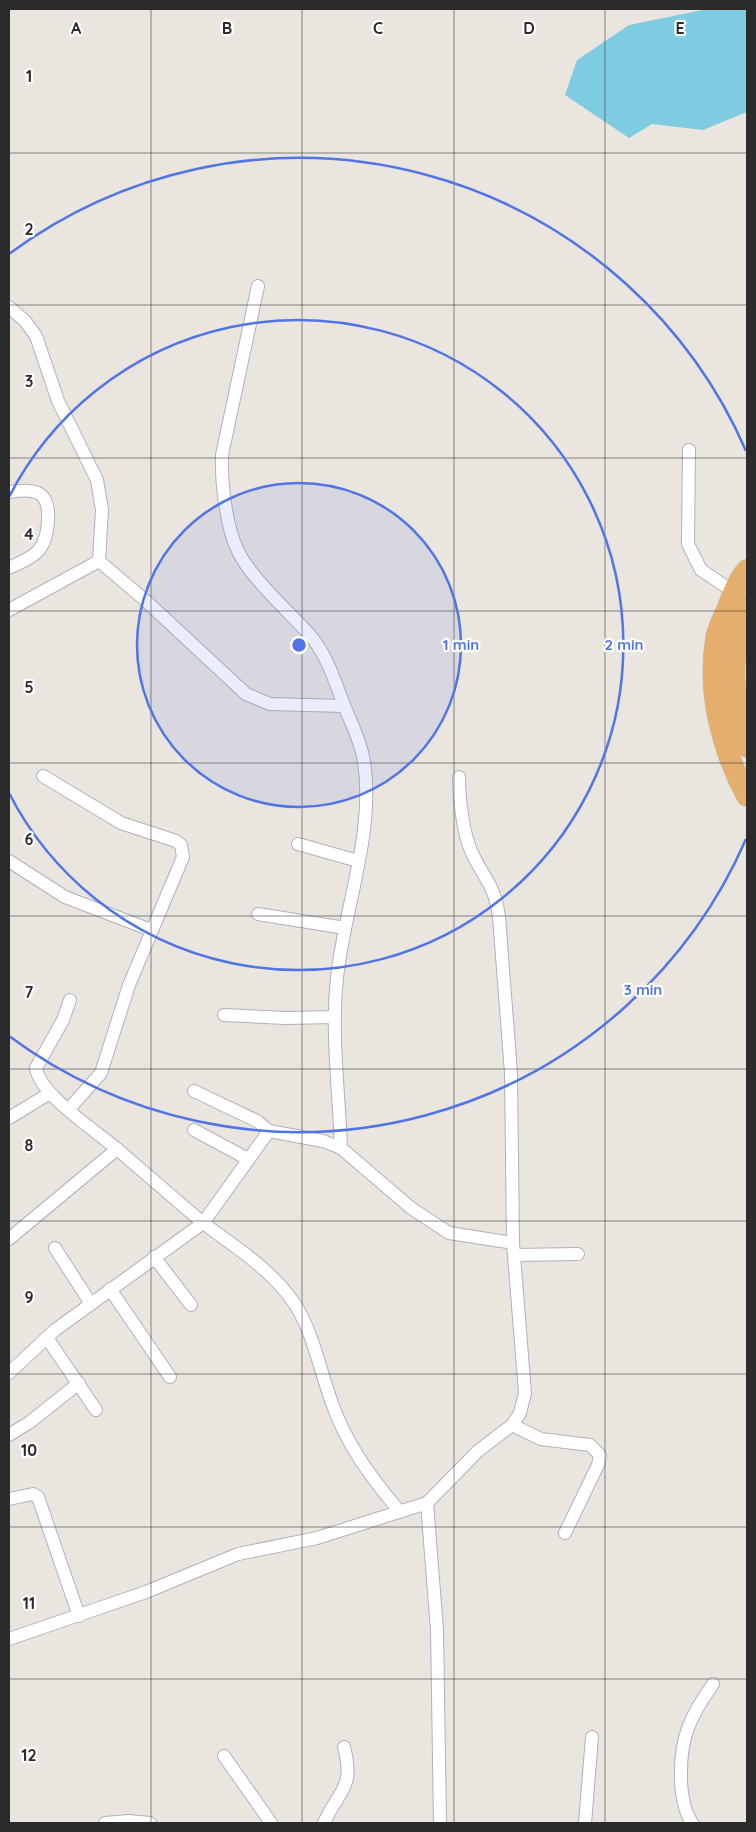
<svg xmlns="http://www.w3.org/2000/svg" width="756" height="1832" viewBox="0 0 756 1832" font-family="Quicksand,sans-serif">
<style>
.water{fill:#7ecce1}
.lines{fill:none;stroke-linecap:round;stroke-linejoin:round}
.minor-casing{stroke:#afb2ba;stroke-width:14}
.trunk-casing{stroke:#c4c4c4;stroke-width:22}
.minor{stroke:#fff;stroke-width:12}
.trunk{stroke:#e6ae6c;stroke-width:21}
.grid{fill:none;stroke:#2b2b2b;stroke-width:1;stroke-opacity:0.55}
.ring{fill:none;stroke:#5175e6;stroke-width:2.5}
.grid-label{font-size:16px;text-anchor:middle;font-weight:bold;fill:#2b2b2b;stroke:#fff;stroke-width:4.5;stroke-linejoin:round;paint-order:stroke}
.centre{fill:#5175e6;stroke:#fff;stroke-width:2.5}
.ring-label{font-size:15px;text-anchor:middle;font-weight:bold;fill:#5175e6;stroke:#fff;stroke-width:4.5;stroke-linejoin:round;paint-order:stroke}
</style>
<rect width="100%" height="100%" fill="#ebe5df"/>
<polygon class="water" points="707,9 747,9 747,112 703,130 652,124 629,138 565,95 577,60 629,25"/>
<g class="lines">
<g class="minor-casing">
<g id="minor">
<path d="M258,286L222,455C221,482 226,527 238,551C250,577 289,612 309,634C327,655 334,679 344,705C351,723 361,741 364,762C375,832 344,909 337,978C331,1034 339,1092 341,1148"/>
<polyline points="9,307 25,321 36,336 58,401 97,480 102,510 99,561"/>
<polyline points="689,450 688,544 701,570 734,592"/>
<path d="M9,492C35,488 50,490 48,521C47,532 46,541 39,550C31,559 19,563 9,568"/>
<polyline points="99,561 146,601 246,694 270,704 344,706"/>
<polyline points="9,610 99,561"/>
<polyline points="43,776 121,823 176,841 181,845 183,857 129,985 101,1073 69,1109"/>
<polyline points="298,844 358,861"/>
<polyline points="9,861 65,897 151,930"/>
<polyline points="258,914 345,928"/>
<polyline points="224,1015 286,1018 335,1017"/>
<polyline points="9,1118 50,1093"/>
<polyline points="194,1130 248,1159"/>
<polyline points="269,1131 323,1141 341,1148 411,1208 449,1233 513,1243"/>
<polyline points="117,1149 203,1223 269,1131 257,1121 194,1091"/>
<path d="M9,1239L117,1149C96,1131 40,1095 36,1068L63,1020L70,1000"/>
<polyline points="55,1248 91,1304"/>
<polyline points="514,1255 578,1254"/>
<polyline points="154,1257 191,1305"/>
<polyline points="110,1289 170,1377"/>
<polyline points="47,1338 96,1410"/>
<path d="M9,1373L55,1330L203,1223C234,1246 269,1268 292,1300C312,1327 320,1371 332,1403C346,1444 372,1479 400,1512"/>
<polyline points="512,1425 541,1439 590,1445 600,1455 598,1465 565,1533"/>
<polyline points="9,1435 30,1422 79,1383"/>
<polyline points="9,1499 33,1494 38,1497 79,1616"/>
<path d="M427,1503L478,1451L512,1425L520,1413L525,1393L513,1243L511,1073L499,917C495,885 484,879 472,853C463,834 459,798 459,777"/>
<polyline points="9,1639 146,1592 238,1554 317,1538 427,1503 437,1630 440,1823"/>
<polyline points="224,1756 271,1823"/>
<polyline points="105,1823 129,1821 150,1823"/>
<path d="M324,1823C339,1789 355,1789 344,1747"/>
<polyline points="585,1823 592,1737"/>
<path d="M692,1823C683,1809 681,1793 681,1776C680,1737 691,1715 713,1684"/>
</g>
</g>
<g class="trunk-casing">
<g id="trunk">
<path d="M747,570C738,580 733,594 728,607C724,617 717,629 716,639C707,692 722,750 747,796"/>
<path d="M747,605C729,653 731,698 747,747"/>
</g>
</g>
<use href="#minor" class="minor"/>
<use href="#trunk" class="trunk"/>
</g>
<path class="grid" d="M151,9V1823M302,9V1823M454,9V1823M605,9V1823M9,153H747M9,305H747M9,458H747M9,611H747M9,763H747M9,916H747M9,1069H747M9,1221H747M9,1374H747M9,1527H747M9,1679H747"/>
<circle cx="299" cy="645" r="162" fill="#5175e6" fill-opacity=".12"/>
<g class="ring">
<circle cx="299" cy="645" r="162"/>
<path d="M9 497A325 325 0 1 1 9 793"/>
<path d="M746 839A487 487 0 0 1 9 1036M9 254A487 487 0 0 1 746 451"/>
</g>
<g class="grid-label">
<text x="76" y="34">A</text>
<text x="227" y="34">B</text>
<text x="378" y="34">C</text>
<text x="529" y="34">D</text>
<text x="680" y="34">E</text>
<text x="29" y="82">1</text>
<text x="29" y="235">2</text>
<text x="29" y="387">3</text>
<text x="29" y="540">4</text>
<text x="29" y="693">5</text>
<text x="29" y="845">6</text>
<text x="29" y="998">7</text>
<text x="29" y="1151">8</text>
<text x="29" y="1303">9</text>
<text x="29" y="1456">10</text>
<text x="29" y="1609">11</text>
<text x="29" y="1761">12</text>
</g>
<circle cx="299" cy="645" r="8" class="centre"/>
<g class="ring-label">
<text x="461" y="650">1 min</text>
<text x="624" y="650">2 min</text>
<text x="643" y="995">3 min</text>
</g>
<rect width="756" height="1832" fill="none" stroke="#2b2b2b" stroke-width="20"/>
</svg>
